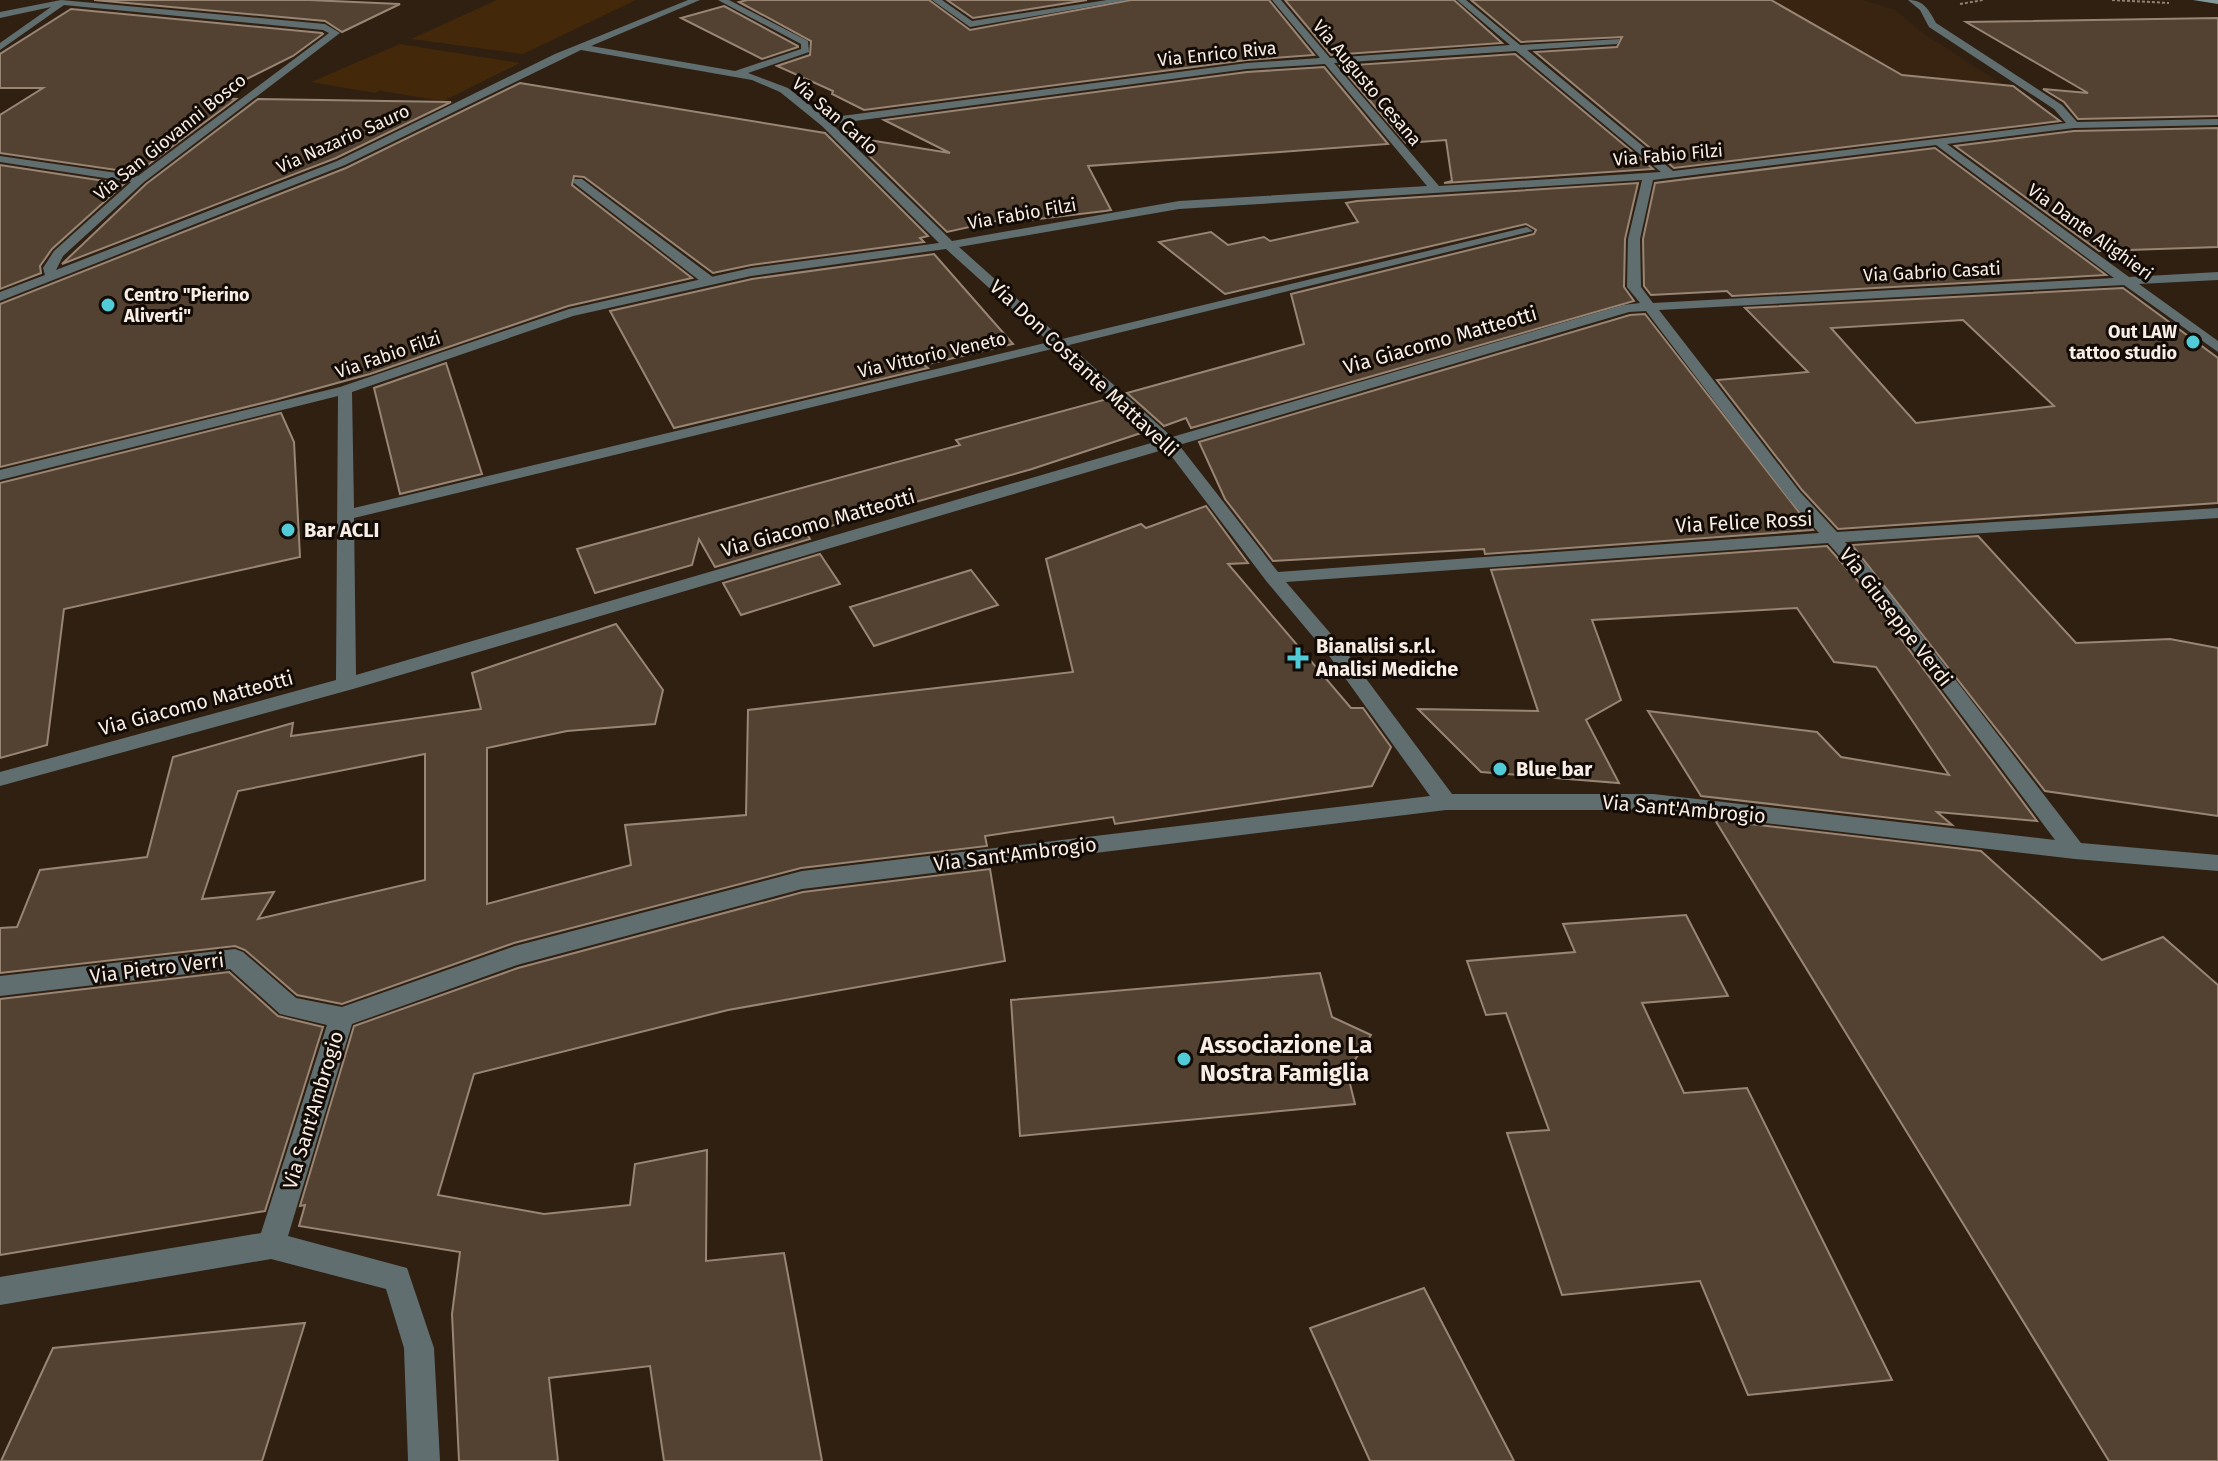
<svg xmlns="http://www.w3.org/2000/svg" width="2218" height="1461" viewBox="0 0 2218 1461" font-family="'Fira Sans',sans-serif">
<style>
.built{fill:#392411}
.green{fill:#44280a}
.building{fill:#534232;stroke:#998574;stroke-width:2;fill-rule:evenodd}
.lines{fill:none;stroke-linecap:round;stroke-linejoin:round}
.path{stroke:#8e8175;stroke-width:2;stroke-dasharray:3 2;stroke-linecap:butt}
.service{fill:#616e70;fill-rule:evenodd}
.minor{fill:#616e70;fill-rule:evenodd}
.secondary{fill:#84989b;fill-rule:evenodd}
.poi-dot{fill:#52cbd8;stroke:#130c06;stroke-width:3}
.labels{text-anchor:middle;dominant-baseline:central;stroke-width:6;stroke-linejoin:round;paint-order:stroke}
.far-street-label{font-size:18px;fill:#f9eee5;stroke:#130c06}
.far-poi-label{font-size:18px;font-weight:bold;fill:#f9eee5;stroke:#130c06;text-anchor:start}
.street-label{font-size:20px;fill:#f9eee5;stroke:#130c06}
.poi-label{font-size:20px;font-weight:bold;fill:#f9eee5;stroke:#130c06;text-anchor:start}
.near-poi-label{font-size:24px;font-weight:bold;fill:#f9eee5;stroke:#130c06;text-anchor:start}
</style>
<rect width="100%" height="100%" fill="#302012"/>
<polygon class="built" points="1570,0 1863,0 1895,10 1923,33 2023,98 2031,120"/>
<g class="green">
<polygon points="497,0 636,0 523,54 411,39"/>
<polygon points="400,44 520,63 443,101 381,91 383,89 375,93 311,82"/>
</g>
<g class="building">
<polygon points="94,0 309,0 400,4 342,32 325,21"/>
<polygon points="747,0 929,0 970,30 1131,0 1269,0 1314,55 1247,60 864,110 832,94 833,91 777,66 810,55 811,41 739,2"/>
<polygon points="947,0 1087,0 973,18"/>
<polygon points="1285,0 1454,0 1502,43 1331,55"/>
<polygon points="1471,0 1771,0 1902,75 2013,86 2060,121 1674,168 1535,52 1617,47 1622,37 1521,42"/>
<polygon points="724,6 798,46 798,47 762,59 681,18"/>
<polygon points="71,9 322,33 323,34 293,56 208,98 236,99 137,173 0,153 0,115 43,88 0,88 0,54"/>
<polygon points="2218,18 2218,116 2078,119 2064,102 2043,89 2088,93 1966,22"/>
<polygon points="1515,54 1653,169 1444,183 1452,181 1446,140 1406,143 1340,66"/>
<polygon points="1324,67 1388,144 1088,166 1111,210 1105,211 1022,221 1019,216 947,232 850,137 950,153 884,120 1247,72"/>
<polygon points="520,83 825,133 928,236 920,238 924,242 751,265 713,273 584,177 574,176 572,185 692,278 568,306 370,374 275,400 0,467 0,304 346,168"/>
<polygon points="258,99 451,102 336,158 62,264 146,184"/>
<polygon points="2218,128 2218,247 2099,251 1955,146 2074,131"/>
<polygon points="1935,148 2106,275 1732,296 1727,291 1651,295 1644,286 1643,239 1655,183"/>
<polygon points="0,165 124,184 52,249 40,266 41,273 0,289"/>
<polygon points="1638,183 1625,239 1624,287 1634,301 1191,428 1186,418 1164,426 1127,393 1304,344 1291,294 1534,234 1536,230 1526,224 1225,294 1159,242 1211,232 1228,245 1264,237 1270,241 1358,222 1346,203 1357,201"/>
<polygon points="934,254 1013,344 924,365 928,368 674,428 610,311 752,279"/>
<path d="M2123,288L2218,358V503L1838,529L1802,490L1717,380L1808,372L1745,308ZM1963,320L2054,406L1916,423L1831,328Z"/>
<polygon points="1645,314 1813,530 1485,554 1484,549 1273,561 1225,499 1199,442 1630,315"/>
<polygon points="446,363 482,474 400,494 374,388"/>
<polygon points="1107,399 1144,432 1032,469 806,533 810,539 715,567 699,539 692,565 595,593 577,549 960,445 956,440"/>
<polygon points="281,413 294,442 300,557 64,609 47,745 0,758 0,483"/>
<path d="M1206,506L1248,563L1228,564L1351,708H1363L1391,747L1372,786L1115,824L1113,817L985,836L987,846L801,868L514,943L342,1004L297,995L245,950L235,946L0,973V928L17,927L40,870L147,857L173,757L293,723L291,736L481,709L472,673L616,624L663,690L655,724L567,731L487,748V904L631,865L625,825L746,815L748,710L1073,672L1046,559L1141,524L1146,528ZM425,754V880L258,919L274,892L202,899L238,791Z"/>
<polygon points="1978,536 2076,643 2170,639 2218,648 2218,816 2045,791 1852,545"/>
<polygon points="1827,546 1857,580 2037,821 1937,812 1952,825 1701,796 1648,711 1817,732 1841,757 1949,775 1876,667 1834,662 1797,608 1592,620 1621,700 1586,720 1619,783 1481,772 1418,709 1538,711 1491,570"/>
<polygon points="820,554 840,584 741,615 723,583"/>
<polygon points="971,570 998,605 874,646 850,607"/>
<polygon points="1715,820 1981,851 2102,960 2163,937 2218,985 2218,1461 2109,1461"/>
<polygon points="990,869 1005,961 728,1010 474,1074 438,1195 544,1214 630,1205 635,1164 707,1150 706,1261 784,1253 822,1461 664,1461 650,1366 549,1378 558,1461 459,1461 452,1314 460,1252 299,1226 305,1205 300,1206 354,1026 518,968 803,892"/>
<polygon points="1686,915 1728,996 1642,1003 1684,1093 1747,1088 1892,1380 1748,1395 1700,1281 1562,1295 1507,1133 1549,1130 1506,1013 1486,1015 1467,961 1575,952 1563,924"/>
<polygon points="229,972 278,1016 323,1027 265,1211 0,1255 0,999"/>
<polygon points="1320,973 1332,1017 1371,1035 1347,1072 1355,1104 1020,1136 1011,1000"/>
<polygon points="1424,1288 1514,1461 1370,1461 1310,1328"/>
<polygon points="305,1323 262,1461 1,1461 53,1348"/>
</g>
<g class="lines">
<g class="path">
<polyline points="2112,0 2169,3"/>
<polyline points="1960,4 1983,0"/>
</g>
<polygon class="service" points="574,179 582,179 714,278 714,284 704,284 574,183"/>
<g class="minor">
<path d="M61,0L325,24L340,33L144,182L63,256L56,270L337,161L555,54L688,0H700L591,46L735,71L801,49V44L718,0H729L808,41L809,52L748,73L788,88L826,118L1247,63L1320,58L1272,0H1281L1330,58L1510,45L1457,0H1466L1520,45L1620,39L1617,44L1527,50L1673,171L2066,123L2054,109L1929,27L1920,10L1908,0C1924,0 1929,10 1936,23L2062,105L2077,122L2218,119V125L2074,128L1947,144L2129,277L2218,272V280L2139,284L2218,341V352L2124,285L1659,310L1800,492L1837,532L2218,508V518L1845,542L1871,570L2081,843L2218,855V871L2075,859L1653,810H1446L802,889L517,965L352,1024L288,1236L407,1268L434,1348L440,1461H408L404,1348L386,1289L271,1259L0,1305V1277L261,1233L327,1025L280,1014L230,969L0,996V976L235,949L243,952L296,998L342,1007L515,946L802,871L1430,796L1330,657L1267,582L1166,449L353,689L0,786V772L336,680L338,396L0,480V470L340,387L569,309L751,268L939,243L822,126L780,92L752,80L581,50L345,165L0,301V292L45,275L43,268L54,251L131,182L0,162V156L138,176L329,33L323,30L64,5L0,50V43L51,7L0,18V12ZM1516,51L1661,172L1439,186L1334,63ZM1325,64L1427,186L1179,201L952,241L832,124L1247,69ZM1936,145L2114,278L1653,303L1641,287L1640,239L1653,180ZM1642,180L1628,239L1627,287L1640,303L1623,305L1172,437L1069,345L1533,231L1527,227L1062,339L959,247L1179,209ZM946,249L1049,342L354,508L352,392L573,316L751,276ZM1646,311L1788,498L1819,533L1278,572L1179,445L1629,312ZM1056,348L1158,441L356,675L354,518ZM1828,543L1859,578L2055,840L1653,794H1452L1344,649L1286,582Z"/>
<polygon points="932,0 942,0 972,21 1107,0 1128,0 970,27"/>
</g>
<polygon class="secondary" points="2193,0 2218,0 2218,4"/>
</g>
<g class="poi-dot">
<circle cx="108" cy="305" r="8"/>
<circle cx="2193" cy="342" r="8"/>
<circle cx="288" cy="530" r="8"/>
<path d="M1294 646h8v8h8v8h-8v8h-8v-8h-8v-8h8z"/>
<circle cx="1500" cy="769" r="8"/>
<circle cx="1184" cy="1059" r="8"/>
</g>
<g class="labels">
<g class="far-street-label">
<text transform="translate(1217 54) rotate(-6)">Via Enrico Riva</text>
<text transform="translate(1367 83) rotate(50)">Via Augusto Cesana</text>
<text transform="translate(835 116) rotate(41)">Via San Carlo</text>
<text transform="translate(170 137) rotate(-39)">Via San Giovanni Bosco</text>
<text transform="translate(343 139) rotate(-24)">Via Nazario Sauro</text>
<text transform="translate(1668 155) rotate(-5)">Via Fabio Filzi</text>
<text transform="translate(1022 214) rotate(-10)">Via Fabio Filzi</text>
<text transform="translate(2090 232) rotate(36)">Via Dante Alighieri</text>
<text transform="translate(1932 272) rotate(-3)">Via Gabrio Casati</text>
<text transform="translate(388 355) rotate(-19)">Via Fabio Filzi</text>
<text transform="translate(932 355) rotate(-13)">Via Vittorio Veneto</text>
</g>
<g class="far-poi-label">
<text x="124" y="295">Centro "Pierino<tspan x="124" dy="21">Aliverti"</tspan></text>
<text x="2177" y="332" text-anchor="end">Out LAW<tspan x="2177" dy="21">tattoo studio</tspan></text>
</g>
<g class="street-label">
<text transform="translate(1440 340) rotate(-16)">Via Giacomo Matteotti</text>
<text transform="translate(1084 368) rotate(43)">Via Don Costante Mattavelli</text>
<text transform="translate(1744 522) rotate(-3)">Via Felice Rossi</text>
<text transform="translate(818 523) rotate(-16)">Via Giacomo Matteotti</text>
<text transform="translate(1896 617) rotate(52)">Via Giuseppe Verdi</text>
<text transform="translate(196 703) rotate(-15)">Via Giacomo Matteotti</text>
<text transform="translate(1684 809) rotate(5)">Via Sant'Ambrogio</text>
<text transform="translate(1015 854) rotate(-7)">Via Sant'Ambrogio</text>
<text transform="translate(157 968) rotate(-7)">Via Pietro Verri</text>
<text transform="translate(313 1110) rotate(-73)">Via Sant'Ambrogio</text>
</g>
<g class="poi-label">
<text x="304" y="530">Bar ACLI</text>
<text x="1316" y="646">Bianalisi s.r.l.<tspan x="1316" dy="23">Analisi Mediche</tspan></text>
<text x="1516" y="769">Blue bar</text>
</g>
<g class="near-poi-label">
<text x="1200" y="1045">Associazione La<tspan x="1200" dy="28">Nostra Famiglia</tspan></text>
</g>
</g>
</svg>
